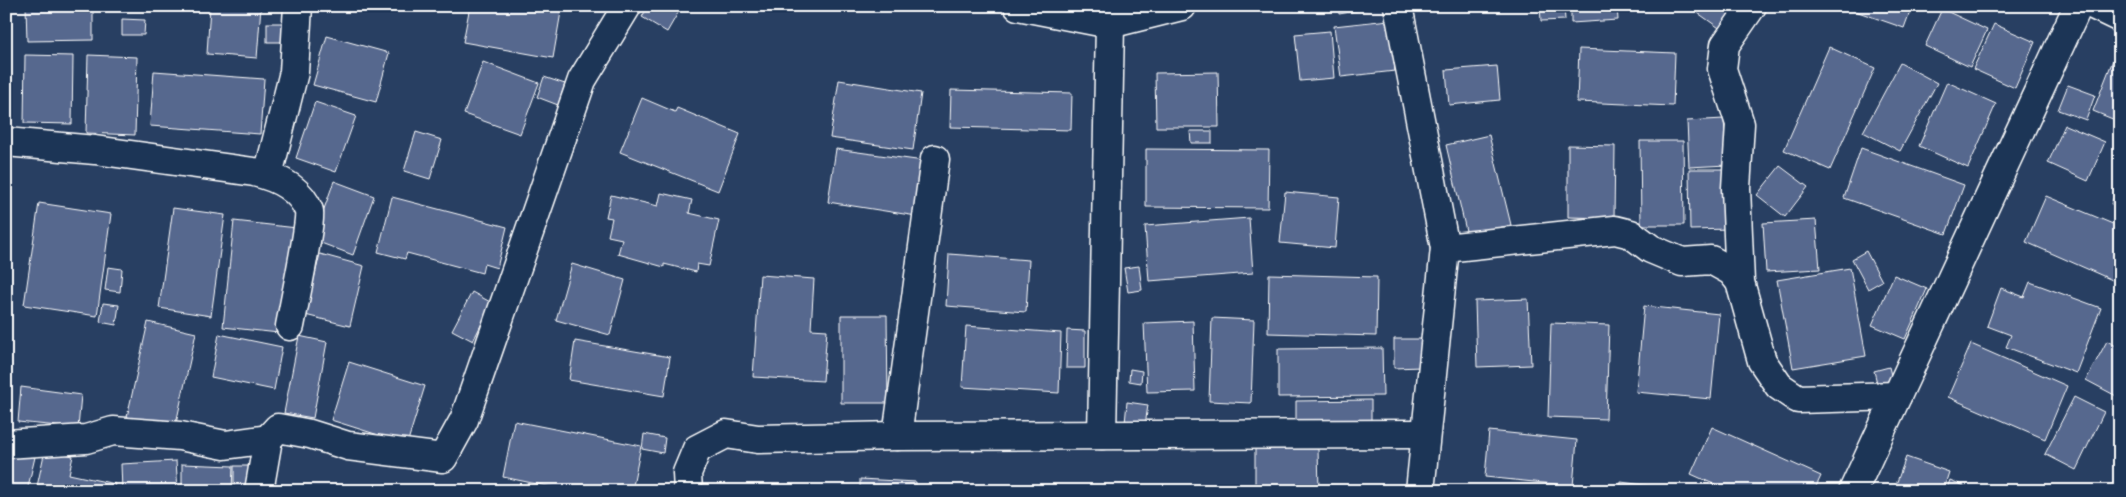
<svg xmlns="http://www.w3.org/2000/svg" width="2126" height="497" viewBox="0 0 2126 497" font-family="'Playpen Sans',sans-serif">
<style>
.building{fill:#56678e;stroke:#fff}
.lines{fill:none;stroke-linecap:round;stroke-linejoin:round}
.minor-casing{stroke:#fff;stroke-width:31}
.minor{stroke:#1d3557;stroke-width:28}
</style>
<rect width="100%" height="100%" fill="#283f62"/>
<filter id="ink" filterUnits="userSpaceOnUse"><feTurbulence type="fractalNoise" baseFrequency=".02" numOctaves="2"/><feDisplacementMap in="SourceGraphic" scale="10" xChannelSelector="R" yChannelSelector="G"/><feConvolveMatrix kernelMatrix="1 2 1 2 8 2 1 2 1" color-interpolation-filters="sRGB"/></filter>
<g filter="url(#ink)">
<g class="building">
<polygon points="26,6 93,6 93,40 27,41"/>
<polygon points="210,6 261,6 257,58 207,54"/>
<polygon points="470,6 562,6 553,58 463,42"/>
<polygon points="648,6 682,6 667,32 642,17"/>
<polygon points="1338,6 1384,6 1339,14"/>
<polygon points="1540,6 1564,6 1565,20 1541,21"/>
<polygon points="1571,6 1617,6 1618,20 1571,23"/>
<polygon points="1688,6 1738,6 1722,30"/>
<polygon points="1841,6 1912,6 1904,28"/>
<polygon points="1942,9 1987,30 1970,67 1925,46"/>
<polygon points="122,19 145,20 144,35 122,35"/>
<polygon points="1389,20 1395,71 1341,77 1334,26"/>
<rect x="267" y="23" width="18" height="19"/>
<polygon points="1994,24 2035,42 2015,88 1973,69"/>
<polygon points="1330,31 1334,78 1300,81 1295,34"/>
<polygon points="327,36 389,53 376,102 313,85"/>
<polygon points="1829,47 1875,68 1830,170 1784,150"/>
<polygon points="1579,49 1675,53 1673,106 1577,102"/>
<polygon points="25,55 73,56 72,124 24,123"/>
<polygon points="88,55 137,57 135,135 86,133"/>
<polygon points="2113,60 2120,63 2120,122 2093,111"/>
<polygon points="483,62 539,83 520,134 464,114"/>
<polygon points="1900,63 1937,83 1900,151 1863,132"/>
<polygon points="1497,66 1500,100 1449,105 1446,70"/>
<polygon points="154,71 264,79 260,134 150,126"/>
<polygon points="1218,72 1219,127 1156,127 1155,73"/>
<polygon points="544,77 565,84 558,105 537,97"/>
<polygon points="839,80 921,93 913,150 830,138"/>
<polygon points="1947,82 1996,104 1968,168 1919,146"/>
<polygon points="2068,85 2095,95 2086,120 2058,110"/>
<polygon points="951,90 1072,93 1071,130 950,127"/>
<polygon points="642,98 675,112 677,108 740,134 718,191 620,152"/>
<polygon points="315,102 356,116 336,172 296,158"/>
<polygon points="1724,119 1727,165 1689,167 1687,121"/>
<polygon points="2065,125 2105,142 2088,181 2048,163"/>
<polygon points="1190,131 1212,131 1212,143 1191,143"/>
<polygon points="416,132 442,140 430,179 404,171"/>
<polygon points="1489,135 1511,225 1467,235 1446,145"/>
<polygon points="1640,141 1683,141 1684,225 1641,225"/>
<polygon points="1568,145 1615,146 1614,218 1568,217"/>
<polygon points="1861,148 1964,185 1946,234 1844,198"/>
<polygon points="836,149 931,162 923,217 828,202"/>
<polygon points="1146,149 1269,150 1268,208 1146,207"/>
<polygon points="1780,166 1808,187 1785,217 1757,195"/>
<polygon points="1689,169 1729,169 1730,229 1690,230"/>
<polygon points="334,181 374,196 353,255 313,240"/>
<polygon points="2120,181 2120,207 2111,204"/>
<polygon points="6,186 11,187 6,215"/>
<polygon points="1285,192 1339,197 1335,248 1280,243"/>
<polygon points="661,193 692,200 689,213 719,220 709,266 697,264 696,272 664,264 664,267 618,254 622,239 608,236 612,218 606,217 611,195 658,206"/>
<polygon points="2046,196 2120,227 2119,283 2026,242"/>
<polygon points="392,197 507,227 497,268 484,264 482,273 407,253 405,259 378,252"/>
<polygon points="39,203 111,214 97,316 24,305"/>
<polygon points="173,208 225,215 211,316 159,308"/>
<polygon points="1249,218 1253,273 1149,281 1145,226"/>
<polygon points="1816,220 1820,269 1766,272 1763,223"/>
<polygon points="234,221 297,228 292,280 285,279 279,333 223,327"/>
<polygon points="1866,251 1882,281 1868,289 1852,259"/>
<polygon points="320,254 364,266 350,326 305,315"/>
<polygon points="949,254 1029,260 1026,312 946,306"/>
<polygon points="572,264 625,280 610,335 556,320"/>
<polygon points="1139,266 1142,290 1128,292 1124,268"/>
<polygon points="108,267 122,269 120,292 105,290"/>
<polygon points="1850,268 1866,356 1793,368 1777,280"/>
<polygon points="1269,274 1377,277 1376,336 1268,333"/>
<polygon points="760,275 814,279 811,329 827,330 823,381 753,377"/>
<polygon points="1894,275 1927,289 1905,339 1872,325"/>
<polygon points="2030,282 2101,308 2076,373 2006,347 2011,335 1987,326 2001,288 2024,297"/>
<polygon points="472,292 492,303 473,341 452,330"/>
<polygon points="1528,299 1531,365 1477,367 1475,301"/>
<polygon points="103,303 119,305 116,325 100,322"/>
<polygon points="1644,306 1719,314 1711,399 1636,392"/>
<polygon points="841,315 887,315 888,403 841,403"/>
<polygon points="1212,318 1254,320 1251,403 1209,401"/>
<polygon points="1193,321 1195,391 1147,392 1144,323"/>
<polygon points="148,322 196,333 175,428 127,417"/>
<polygon points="1551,323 1609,325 1606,419 1548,417"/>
<polygon points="966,326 1061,333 1059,393 962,387"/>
<polygon points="1067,330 1085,331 1085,368 1066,368"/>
<polygon points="219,334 282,347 274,390 211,377"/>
<polygon points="299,336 327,342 313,418 284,413"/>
<polygon points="1394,339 1421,339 1421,367 1394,368"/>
<polygon points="575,341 670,357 664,396 569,380"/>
<polygon points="2107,341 2120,348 2120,398 2086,380"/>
<polygon points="1971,344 2067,386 2045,439 1948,397"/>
<polygon points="1382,348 1383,396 1278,397 1278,349"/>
<polygon points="349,362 425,386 407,444 331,420"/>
<polygon points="1889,367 1893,384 1878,387 1874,371"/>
<polygon points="1130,369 1142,371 1141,383 1129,381"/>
<polygon points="21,387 81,395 78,428 18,422"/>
<polygon points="2074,397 2104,412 2076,470 2045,454"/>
<polygon points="1371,400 1371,426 1296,426 1296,401"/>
<polygon points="1127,402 1148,405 1145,426 1125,423"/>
<polygon points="514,421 641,446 632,491 571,491 503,477"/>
<polygon points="1712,427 1821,476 1814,491 1729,491 1691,474"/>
<polygon points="1489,431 1577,440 1573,486 1485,477"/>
<polygon points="644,434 665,438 663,453 642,449"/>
<polygon points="1255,448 1318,449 1319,491 1255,491"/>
<polygon points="45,450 73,456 69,474 115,484 113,491 36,491"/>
<polygon points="6,451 35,457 27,491 6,491"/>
<polygon points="1906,457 1949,472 1943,491 1894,490"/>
<polygon points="176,461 178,491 122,491 121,464"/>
<polygon points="182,464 233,466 232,491 182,491"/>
<rect x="234" y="466" width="22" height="21"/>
<polygon points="860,479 916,482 916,491 860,491"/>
<polygon points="1950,480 1976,491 1946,491"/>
<polygon points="1621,482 1666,488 1666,491 1620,491"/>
<polygon points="1328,485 1393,488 1393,491 1328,491"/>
</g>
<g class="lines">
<g class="minor-casing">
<g id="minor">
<polyline points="1018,6 1110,24 1182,6"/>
<polyline points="1398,6 1445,248 1420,491"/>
<polyline points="1752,6 1725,45 1722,69 1740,124 1736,188 1740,282 1762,361 1779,386 1798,399 1897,396"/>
<polyline points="2095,6 2120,18"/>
<path d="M6,142L95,150L254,172C276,177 300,188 309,211C312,218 293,310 290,326"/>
<polyline points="268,175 294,72 298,6"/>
<polyline points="1445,248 1615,230 1631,234 1651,249 1682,262 1711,260 1731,271 1740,282"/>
<polyline points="1102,435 1110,24"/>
<polyline points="897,436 935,159"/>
<polyline points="6,444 86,439 113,431 180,436 225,445 268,439"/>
<polyline points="259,491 268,439 278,428 310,434 348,446 443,458 464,420 582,80 627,6"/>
<polyline points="688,491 687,473 697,449 726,434 758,439 897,436 1425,434"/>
<polyline points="1853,491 2078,6"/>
</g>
</g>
<use href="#minor" class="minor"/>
</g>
</g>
<rect width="2126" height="497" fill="none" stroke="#1d3557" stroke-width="25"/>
<rect x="12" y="12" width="2101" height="472" fill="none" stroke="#fff" stroke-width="2" filter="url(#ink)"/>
</svg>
